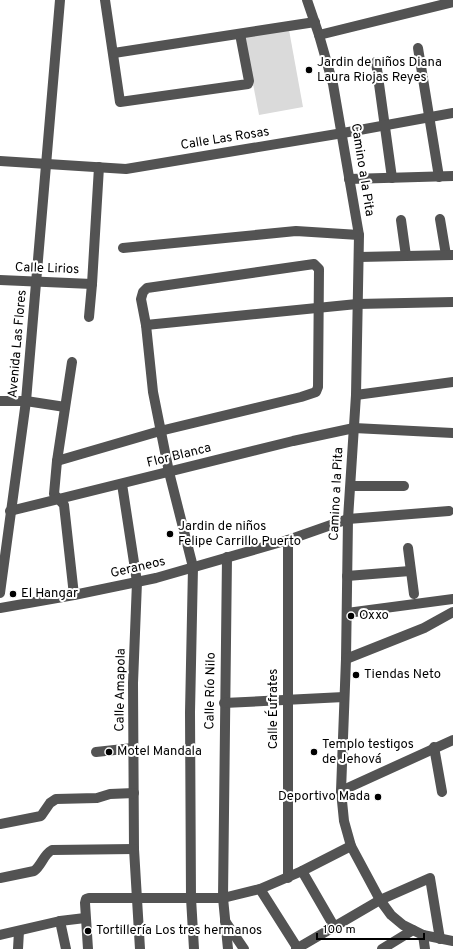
<svg xmlns="http://www.w3.org/2000/svg" width="453" height="949" viewBox="0 0 453 949" font-family="Overpass,sans-serif">
<style>
.green{fill:#dadada}
.lines{fill:none;stroke-linecap:round;stroke-linejoin:round}
.minor{stroke:#535353;stroke-width:10}
.poi-dot{fill:#000;stroke:#fff;stroke-width:1.5}
.labels{text-anchor:middle;dominant-baseline:central;stroke-width:4;stroke-linejoin:round;paint-order:stroke}
.poi-label{font-size:13px;fill:#000;stroke:#fff;text-anchor:start}
.street-label{font-size:13px;fill:#000;stroke:#fff}
</style>
<rect width="100%" height="100%" fill="#fff"/>
<polygon class="green" points="289,30 303,107 259,115 244,37"/>
<g class="lines">
<g class="minor">
<polyline points="105,0 120,102 248,84 249,81 240,34"/>
<polyline points="307,0 319,35 333,84 359,235 356,395 348,519 346,659 341,791 344,821 351,846 380,900 391,915 403,925 423,935 453,941"/>
<polyline points="319,35 453,2"/>
<polyline points="418,48 439,177"/>
<polyline points="114,53 315,22"/>
<polyline points="376,62 392,178"/>
<polyline points="0,161 126,169 343,133 453,113"/>
<polyline points="349,179 453,176"/>
<polyline points="440,219 446,255"/>
<polyline points="401,220 406,256"/>
<polyline points="123,248 296,231 359,235"/>
<polyline points="359,257 453,255"/>
<polyline points="0,280 92,284"/>
<polyline points="89,317 92,284 99,167"/>
<polyline points="146,325 357,304 453,302"/>
<polyline points="72,362 57,461 54,494 64,505 74,595"/>
<polyline points="356,395 453,382"/>
<polyline points="0,401 26,401 65,407"/>
<polyline points="57,461 160,431 301,397 316,392 318,387 319,269 314,264 147,288 143,292 141,299 146,325 153,392 169,472 193,567 190,712 191,898 194,949"/>
<polyline points="122,484 137,582 133,683 134,849 140,949"/>
<polyline points="351,486 404,486"/>
<polyline points="10,511 293,441 354,428 453,433"/>
<polyline points="408,548 414,594"/>
<polyline points="227,557 223,898 228,949"/>
<polyline points="347,576 410,571"/>
<polyline points="0,593 26,401 60,0"/>
<polyline points="0,608 74,595 156,578 288,540 348,519 449,511"/>
<polyline points="347,613 453,599"/>
<polyline points="346,659 424,628 453,612"/>
<polyline points="224,703 344,697"/>
<polyline points="434,747 442,792"/>
<polyline points="96,752 133,748"/>
<polyline points="341,791 453,740"/>
<polyline points="0,824 41,816 50,803 56,799 97,798 110,794 134,793"/>
<polyline points="302,871 335,928"/>
<path d="M0,878L34,871C42,865 43,855 52,850L134,849"/>
<polyline points="288,878 288,540"/>
<polyline points="260,889 298,949"/>
<polyline points="60,921 66,949"/>
<polyline points="225,921 244,949"/>
<polyline points="0,935 60,921 85,918"/>
<polyline points="423,935 425,949"/>
<polyline points="18,949 19,931"/>
<polyline points="88,949 85,903 86,899 89,898 223,898 260,889 302,871 351,846"/>
<polyline points="296,949 380,900 430,878 440,939"/>
<polyline points="382,949 413,930"/>
</g>
</g>
<g class="poi-dot">
<circle cx="309" cy="70" r="4"/>
<circle cx="170" cy="534" r="4"/>
<circle cx="13" cy="594" r="4"/>
<circle cx="351" cy="616" r="4"/>
<circle cx="356" cy="675" r="4"/>
<circle cx="109" cy="752" r="4"/>
<circle cx="314" cy="752" r="4"/>
<circle cx="378" cy="797" r="4"/>
<circle cx="88" cy="931" r="4"/>
</g>
<g class="labels">
<g class="poi-label">
<text x="317" y="63">Jardin de niños Diana<tspan x="317" dy="15">Laura Riojas Reyes</tspan></text>
<text x="178" y="527">Jardin de niños<tspan x="178" dy="15">Felipe Carrillo Puerto</tspan></text>
<text x="21" y="594">El Hangar</text>
<text x="359" y="616">Oxxo</text>
<text x="364" y="675">Tiendas Neto</text>
<text x="322" y="745">Templo testigos<tspan x="322" dy="15">de Jehová</tspan></text>
<text x="117" y="752">Motel Mandala</text>
<text x="370" y="797" text-anchor="end">Deportivo Mada</text>
<text x="96" y="931">Tortillería Los tres hermanos</text>
</g>
<g class="street-label">
<text transform="translate(225 139) rotate(-9)">Calle Las Rosas</text>
<text transform="translate(362 170) rotate(81)">Camino a la Pita</text>
<text transform="translate(47 269) rotate(2)">Calle Lirios</text>
<text transform="translate(18 344) rotate(-85)">Avenida Las Flores</text>
<text transform="translate(179 456) rotate(-14)">Flor Blanca</text>
<text transform="translate(337 494) rotate(-87)">Camino a la Pita</text>
<text transform="translate(138 568) rotate(-13)">Geraneos</text>
<text transform="translate(121 690) rotate(-89)">Calle Amapola</text>
<text transform="translate(211 691) rotate(-89)">Calle Río Nilo</text>
<text transform="translate(274 709) rotate(-90)">Calle Éufrates</text>
</g>
</g>
<path d="M317 933v6h107v-6" fill="none" stroke="#000000" stroke-width="2"/>
<text x="323" y="933" font-size="12" fill="#000000" stroke="#ffffff" stroke-width="3" paint-order="stroke">100 m</text>
</svg>
